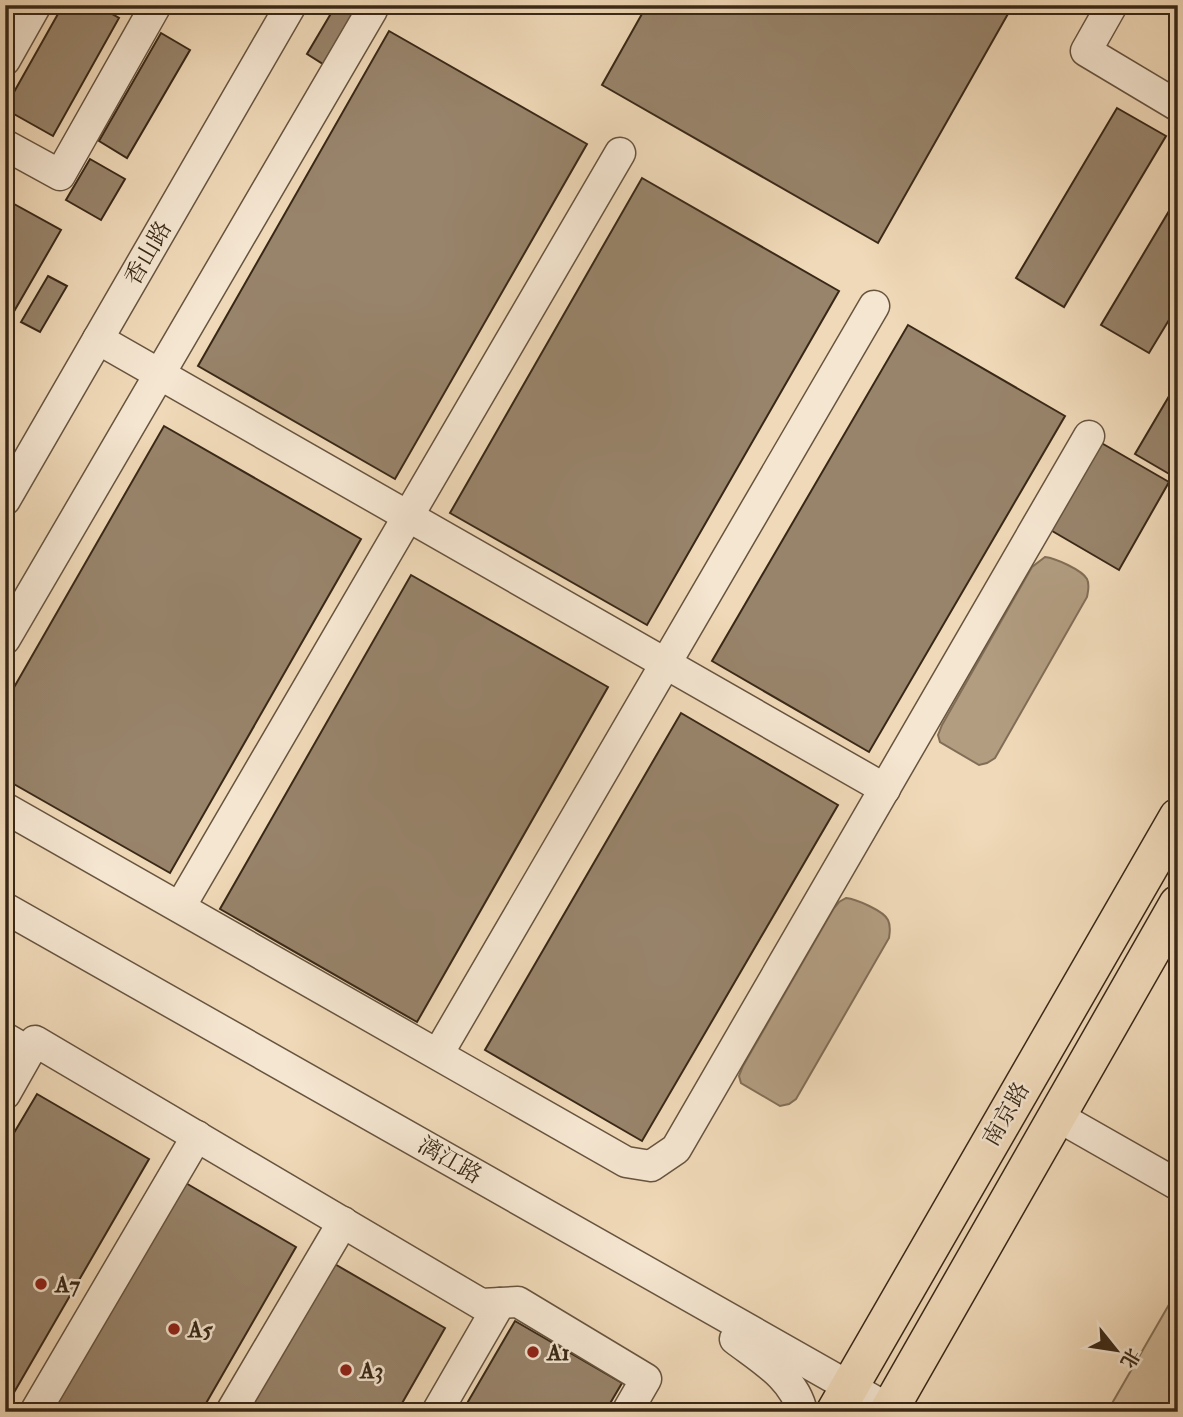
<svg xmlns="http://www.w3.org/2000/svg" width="1183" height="1417" viewBox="0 0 1183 1417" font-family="'IM FELL Double Pica','Noto Serif SC',serif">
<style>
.green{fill:#d1bb9d;stroke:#85725a;stroke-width:2}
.water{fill:#b29d81;stroke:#826e57;stroke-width:2}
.building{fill:#98846b;stroke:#392817;stroke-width:2}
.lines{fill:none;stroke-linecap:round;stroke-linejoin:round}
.minor-casing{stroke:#67543f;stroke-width:33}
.major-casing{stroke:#392817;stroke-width:40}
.minor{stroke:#f5e6d1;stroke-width:30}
.major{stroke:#f0d9b8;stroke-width:37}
.poi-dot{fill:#8f2418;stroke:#f5e6d1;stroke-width:2.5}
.labels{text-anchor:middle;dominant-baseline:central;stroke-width:5;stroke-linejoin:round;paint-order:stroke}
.street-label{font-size:23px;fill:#392817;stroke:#f5e6d1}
.poi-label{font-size:23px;font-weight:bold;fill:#392817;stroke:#f5e6d1;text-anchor:start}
</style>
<rect width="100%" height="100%" fill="#f0d9b8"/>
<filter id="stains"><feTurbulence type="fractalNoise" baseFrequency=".00286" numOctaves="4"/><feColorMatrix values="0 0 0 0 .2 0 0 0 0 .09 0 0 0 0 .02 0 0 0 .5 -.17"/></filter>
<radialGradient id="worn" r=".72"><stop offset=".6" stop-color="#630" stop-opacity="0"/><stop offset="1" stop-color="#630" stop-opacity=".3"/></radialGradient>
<polygon class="green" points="1178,1289 1178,1412 1107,1412"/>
<g class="water">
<path d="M1045,557C1055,558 1082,570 1087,579C1090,585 1088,591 1087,597L995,758L987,763L979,765L940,742L938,735L942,725L1032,567Z"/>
<path d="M846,898C856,899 884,911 888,920C891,926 890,932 889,938L796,1099L789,1104L780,1106L741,1083L739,1076L743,1066L834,908L839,902Z"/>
</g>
<g class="building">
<polygon points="63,5 96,5 119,18 53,136 5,109 5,108"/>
<polygon points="336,5 348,5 356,9 323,64 307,54"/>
<polygon points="647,5 1013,5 878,243 602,85"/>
<polygon points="389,31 587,144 395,479 198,366"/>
<polygon points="161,33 190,50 127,158 99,141"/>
<polygon points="1117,108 1166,136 1064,307 1016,278"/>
<polygon points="90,159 125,179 101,220 66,200"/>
<polygon points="642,178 839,291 647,625 450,513"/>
<polygon points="1178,196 1178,305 1149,353 1101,325"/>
<polygon points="5,199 61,230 5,327"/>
<polygon points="48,276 67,286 40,332 21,322"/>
<polygon points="908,325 1065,416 869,752 712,661"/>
<polygon points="1178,381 1178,464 1171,475 1135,454"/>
<polygon points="164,426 361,539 170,873 5,779 5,703"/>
<polygon points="1098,441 1169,482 1119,570 1047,528"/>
<polygon points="411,575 608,687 417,1022 220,909"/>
<polygon points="681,713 838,805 642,1141 485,1050"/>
<polygon points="37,1094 149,1159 5,1408 5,1148"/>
<polygon points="184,1182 296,1247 201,1412 51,1412"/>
<polygon points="333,1263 445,1328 397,1412 247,1412"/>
<polygon points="515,1321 622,1383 605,1412 462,1412"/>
</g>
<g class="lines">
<g class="minor-casing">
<g id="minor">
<polyline points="1112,5 1086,51 1178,106"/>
<polyline points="5,60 36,5"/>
<polyline points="5,145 60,175 156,5"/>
<polyline points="98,339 885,789"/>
<polyline points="5,500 291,5"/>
<polyline points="5,639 372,10"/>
<polyline points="5,808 626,1162 651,1166 676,1149 1089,436"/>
<polyline points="180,907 620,153"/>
<polyline points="5,908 894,1412"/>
<polyline points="5,1038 29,1052"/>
<polyline points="438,1054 874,306"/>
<polyline points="5,1094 35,1041 481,1304 518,1302 646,1379 627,1412"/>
<polyline points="1057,1116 1178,1185"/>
<path d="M735,1339C761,1359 795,1378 802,1412"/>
<polyline points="35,1412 197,1136"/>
<polyline points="231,1412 343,1222"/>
<polyline points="437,1412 500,1303"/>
</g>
</g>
<g class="major-casing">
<g id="major">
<polyline points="835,1412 1178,817"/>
<polyline points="888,1412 1178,904"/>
</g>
</g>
<use href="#minor" class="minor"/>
<use href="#major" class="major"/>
</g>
<g class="poi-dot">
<circle cx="41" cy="1284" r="7"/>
<circle cx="174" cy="1329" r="7"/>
<circle cx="533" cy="1352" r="7"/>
<circle cx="346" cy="1370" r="7"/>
</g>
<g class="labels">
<g class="street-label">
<text transform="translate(148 253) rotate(-60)">香山路</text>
<text transform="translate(1006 1114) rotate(-60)">南京路</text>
<text transform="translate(450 1160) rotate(30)">漓江路</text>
</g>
<g class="poi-label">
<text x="55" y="1284">A7</text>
<text x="188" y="1329">A5</text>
<text x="547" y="1352">A1</text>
<text x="360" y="1370">A3</text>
</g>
</g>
<rect width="1183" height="1417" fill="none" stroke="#f0d9b8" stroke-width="28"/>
<rect x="7" y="7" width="1169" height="1403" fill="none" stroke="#392817" stroke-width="3.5"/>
<rect x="14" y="14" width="1155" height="1389" fill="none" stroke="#392817" stroke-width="2"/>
<g transform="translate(1116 1350) rotate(120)" stroke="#f5e6d1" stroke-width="5" paint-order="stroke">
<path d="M0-5L12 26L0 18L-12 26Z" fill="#392817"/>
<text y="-10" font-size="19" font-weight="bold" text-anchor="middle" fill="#392817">北</text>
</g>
<rect width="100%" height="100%" filter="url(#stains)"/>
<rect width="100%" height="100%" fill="url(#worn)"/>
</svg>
